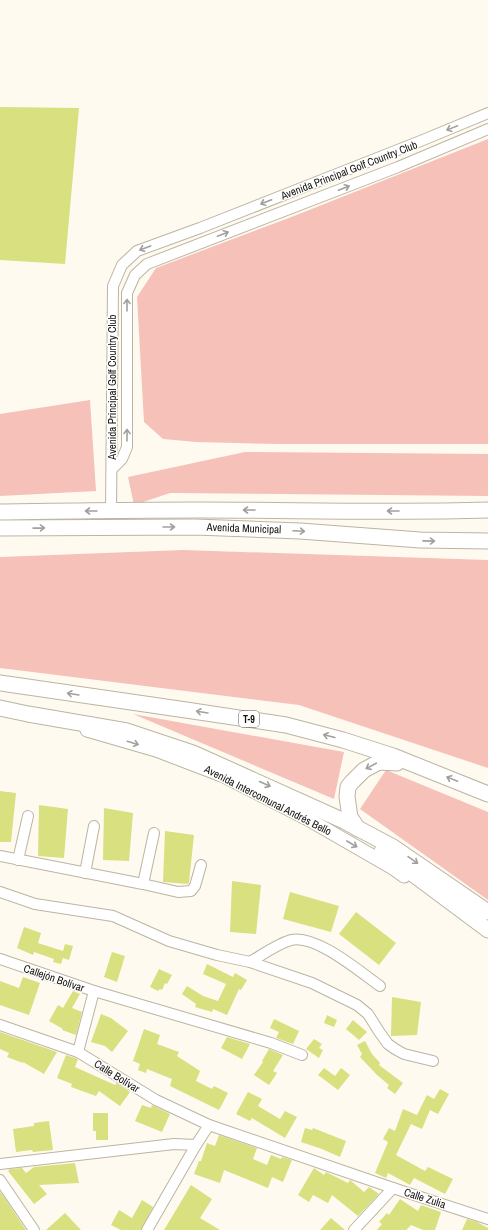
<svg xmlns="http://www.w3.org/2000/svg" width="488" height="1230" viewBox="0 0 488 1230" font-family="'Archivo Narrow',sans-serif">
<style>
.green{fill:#f6c1b8}
.building{fill:#d8e080}
.lines{fill:none;stroke-linecap:round;stroke-linejoin:round}
.minor-casing{stroke:#bcb4a3;stroke-width:12}
.major-casing{stroke:#bcb4a3;stroke-width:15}
.highway-casing{stroke:#bcb4a3;stroke-width:17}
.minor{stroke:#fff;stroke-width:10}
.major{stroke:#fff;stroke-width:13}
.highway{stroke:#fff;stroke-width:15}
.oneway{stroke:#a1a09d}
.labels{text-anchor:middle;dominant-baseline:central;stroke-width:3;stroke-linejoin:round;paint-order:stroke}
.shield{fill:#fff;stroke:#5a5854;stroke-width:1}
.shield-label{font-size:10px;font-weight:bold;fill:#14110b}
.street-label{font-size:11px;fill:#14110b;stroke:#fff}
</style>
<rect width="100%" height="100%" fill="#fffaef"/>
<g class="green">
<polygon points="488,139 488,444 280,444 196,442 163,439 144,422 137,297 156,268 294,216"/>
<polygon points="90,400 96,491 0,496 0,414"/>
<polygon points="245,452 488,454 488,496 170,493 134,505 128,477"/>
<polygon points="183,550 488,560 488,768 299,705 0,668 0,557"/>
<polygon points="133,714 344,752 334,799"/>
<polygon points="386,770 488,812 488,900 360,809"/>
</g>
<g class="building">
<polygon points="0,107 79,108 65,264 0,260"/>
<polygon points="0,791 16,793 11,842 0,842"/>
<polygon points="39,805 68,809 64,858 38,856"/>
<polygon points="104,808 133,813 129,861 103,860"/>
<polygon points="165,831 194,835 189,882 188,884 163,882"/>
<polygon points="232,881 261,885 256,934 230,932"/>
<polygon points="290,892 339,906 331,932 283,919"/>
<polygon points="356,912 396,943 379,965 339,934"/>
<polygon points="24,927 41,933 38,943 63,951 65,944 73,946 69,960 63,958 61,964 53,962 54,959 34,952 33,955 17,948"/>
<polygon points="112,952 125,956 117,982 104,977"/>
<polygon points="207,964 233,977 235,973 247,980 241,990 239,989 227,1015 213,1009 212,1012 195,1007 196,1004 182,994 187,986 203,996 218,1001 226,984 203,974"/>
<polygon points="159,969 172,975 167,984 165,983 162,990 160,989 158,991 150,987"/>
<polygon points="23,977 40,983 29,1015 0,1005 0,981 19,988"/>
<polygon points="73,991 80,994 72,1008 82,1012 76,1035 62,1030 63,1029 49,1021 58,1005 63,1008"/>
<polygon points="392,997 421,1002 417,1035 391,1036"/>
<polygon points="101,1014 111,1018 128,1031 112,1052 105,1046 91,1042"/>
<polygon points="327,1015 337,1020 334,1027 324,1023"/>
<polygon points="274,1019 299,1031 293,1044 276,1038 279,1032 270,1028"/>
<polygon points="353,1020 367,1032 359,1040 346,1029"/>
<polygon points="144,1029 160,1035 157,1044 179,1052 177,1056 200,1071 196,1081 212,1089 214,1086 228,1093 219,1110 170,1086 172,1079 147,1069 146,1073 138,1070 140,1064 133,1061"/>
<polygon points="0,1032 57,1052 44,1074 23,1062 23,1063 7,1057 9,1053 0,1049"/>
<polygon points="227,1037 250,1044 242,1059 221,1048"/>
<polygon points="314,1039 322,1044 319,1048 323,1050 319,1058 306,1049"/>
<polygon points="365,1041 372,1054 380,1063 379,1065 403,1083 395,1094 387,1088 389,1085 377,1075 360,1057 362,1054 357,1045"/>
<polygon points="269,1049 283,1055 273,1071 277,1073 269,1085 254,1075 263,1062 262,1061"/>
<polygon points="66,1055 78,1059 75,1067 115,1085 117,1083 130,1092 120,1106 99,1091 96,1096 71,1087 72,1084 57,1078"/>
<polygon points="324,1068 335,1076 341,1068 350,1075 338,1090 318,1075"/>
<polygon points="440,1089 449,1094 438,1114 430,1110 422,1129 411,1124 396,1155 425,1171 428,1167 453,1179 445,1194 414,1178 410,1185 388,1173 386,1178 375,1173 388,1142 383,1139 389,1128 395,1131 403,1109 417,1115 427,1095 434,1099"/>
<polygon points="248,1092 262,1099 258,1106 280,1119 285,1111 297,1117 285,1138 252,1118 250,1121 236,1114"/>
<polygon points="142,1105 151,1108 152,1105 170,1114 162,1132 135,1121"/>
<polygon points="93,1113 108,1113 108,1140 96,1140 96,1131 93,1131"/>
<polygon points="49,1121 53,1150 33,1152 32,1150 16,1152 13,1129 34,1126 34,1123"/>
<polygon points="305,1128 312,1130 313,1128 346,1141 340,1157 322,1149 301,1142"/>
<polygon points="219,1135 257,1148 253,1159 267,1165 271,1155 281,1159 282,1157 292,1160 283,1182 272,1177 268,1188 224,1170 220,1183 194,1174 199,1161 201,1161 207,1143 215,1146"/>
<polygon points="75,1163 79,1183 39,1185 47,1194 34,1204 8,1171 10,1169 22,1168 26,1173 34,1167"/>
<polygon points="314,1168 324,1175 326,1172 348,1183 350,1180 364,1192 369,1187 379,1194 358,1216 332,1195 328,1203 313,1195 309,1202 298,1195"/>
<polygon points="191,1185 212,1199 200,1218 220,1230 164,1230"/>
<polygon points="0,1192 2,1194 26,1230 0,1230"/>
<polygon points="400,1199 418,1211 421,1205 441,1212 435,1230 423,1230 411,1225 406,1230 377,1230 382,1224 379,1222 387,1213 389,1215"/>
<polygon points="142,1200 153,1207 141,1230 121,1230 111,1225 119,1210 132,1218"/>
<polygon points="65,1213 81,1230 46,1230"/>
<polygon points="331,1218 345,1230 320,1230"/>
<polygon points="467,1219 477,1222 488,1228 488,1230 462,1230"/>
</g>
<g class="lines">
<g class="minor-casing">
<g id="minor">
<polyline points="112,469 122,459 127,447 127,293 135,275 147,264 398,167 488,129"/>
<polyline points="111,511 113,286 122,265 137,251 200,228 423,140 488,113"/>
<polyline points="0,856 143,884 178,892 191,891 195,886 201,865"/>
<polyline points="18,860 28,816"/>
<polyline points="85,873 94,826"/>
<polyline points="143,884 154,833"/>
<polyline points="0,892 35,904 113,916 169,941 217,955 250,962 312,983 357,1005 368,1014 380,1033 388,1044 395,1049 404,1054 433,1061"/>
<polyline points="0,959 94,991 78,1052"/>
<path d="M250,962C262,955 277,944 291,940C316,934 360,972 380,986"/>
<polyline points="94,991 271,1043 302,1055"/>
<polyline points="0,1025 78,1052 156,1100 209,1125 196,1145 147,1230"/>
<polyline points="209,1125 393,1188"/>
<polyline points="0,1164 174,1144 196,1145"/>
<polyline points="0,1180 34,1230"/>
<polyline points="354,1230 393,1188 488,1219"/>
</g>
</g>
<g class="major-casing">
<polyline id="major" points="87,730 156,750 224,776 308,819 393,868 404,876"/>
</g>
<g class="highway-casing">
<g id="highway">
<path d="M0,512C67,511 133,510 200,510C296,510 392,513 488,510"/>
<polyline points="0,528 195,527 300,531 420,540 488,541"/>
<polyline points="0,683 186,710 286,725 343,740 393,756 488,794"/>
<polyline points="0,708 28,714 127,731 193,753 344,821 393,847 488,912"/>
<polyline points="358,829 350,817 347,797 348,787 352,782 364,770 379,762 397,763"/>
<polyline points="382,851 488,930"/>
</g>
</g>
<use href="#minor" class="minor"/>
<use href="#major" class="major"/>
<use href="#highway" class="highway"/>
</g>
<defs><path id="oneway-shaft" d="M-6 0H5M1.5-3L5.5 0L1.5 3" fill="none" stroke-width="1.6" stroke-linecap="round" stroke-linejoin="round"/></defs>
<g class="oneway">
<use href="#oneway-shaft" transform="translate(452 128) rotate(158)"/>
<use href="#oneway-shaft" transform="translate(344 188) rotate(-21)"/>
<use href="#oneway-shaft" transform="translate(266 202) rotate(159)"/>
<use href="#oneway-shaft" transform="translate(223 234) rotate(-21)"/>
<use href="#oneway-shaft" transform="translate(145 248) rotate(160)"/>
<use href="#oneway-shaft" transform="translate(127 305) rotate(-90)"/>
<use href="#oneway-shaft" transform="translate(127 435) rotate(-90)"/>
<use href="#oneway-shaft" transform="translate(249 510) rotate(-180)"/>
<use href="#oneway-shaft" transform="translate(91 511) rotate(180)"/>
<use href="#oneway-shaft" transform="translate(393 511) rotate(-180)"/>
<use href="#oneway-shaft" transform="translate(169 527)"/>
<use href="#oneway-shaft" transform="translate(39 528) rotate(-1)"/>
<use href="#oneway-shaft" transform="translate(299 531) rotate(3)"/>
<use href="#oneway-shaft" transform="translate(429 541) rotate(1)"/>
<use href="#oneway-shaft" transform="translate(73 694) rotate(-171)"/>
<use href="#oneway-shaft" transform="translate(202 712) rotate(-171)"/>
<use href="#oneway-shaft" transform="translate(329 736) rotate(-166)"/>
<use href="#oneway-shaft" transform="translate(133 743) rotate(17)"/>
<use href="#oneway-shaft" transform="translate(371 766) rotate(152)"/>
<use href="#oneway-shaft" transform="translate(452 779) rotate(-158)"/>
<use href="#oneway-shaft" transform="translate(265 784) rotate(24)"/>
<use href="#oneway-shaft" transform="translate(352 844) rotate(30)"/>
<use href="#oneway-shaft" transform="translate(413 860) rotate(35)"/>
</g>
<g class="labels">
<rect class="shield" x="239" y="711" width="20" height="16" rx="3"/>
<g class="shield-label">
<text x="249" y="719">T-9</text>
</g>
<g class="street-label">
<text transform="translate(349 170) rotate(-21)">Avenida Principal Golf Country Club</text>
<text transform="translate(112 387) rotate(-90)">Avenida Principal Golf Country Club</text>
<text transform="translate(244 528) rotate(2)">Avenida Municipal</text>
<text transform="translate(268 800) rotate(27)">Avenida Intercomunal Andrés Bello</text>
<text transform="translate(54 978) rotate(19)">Callejón Bolívar</text>
<text transform="translate(117 1076) rotate(32)">Calle Bolívar</text>
<text transform="translate(425 1198) rotate(18)">Calle Zulia</text>
</g>
</g>
</svg>
